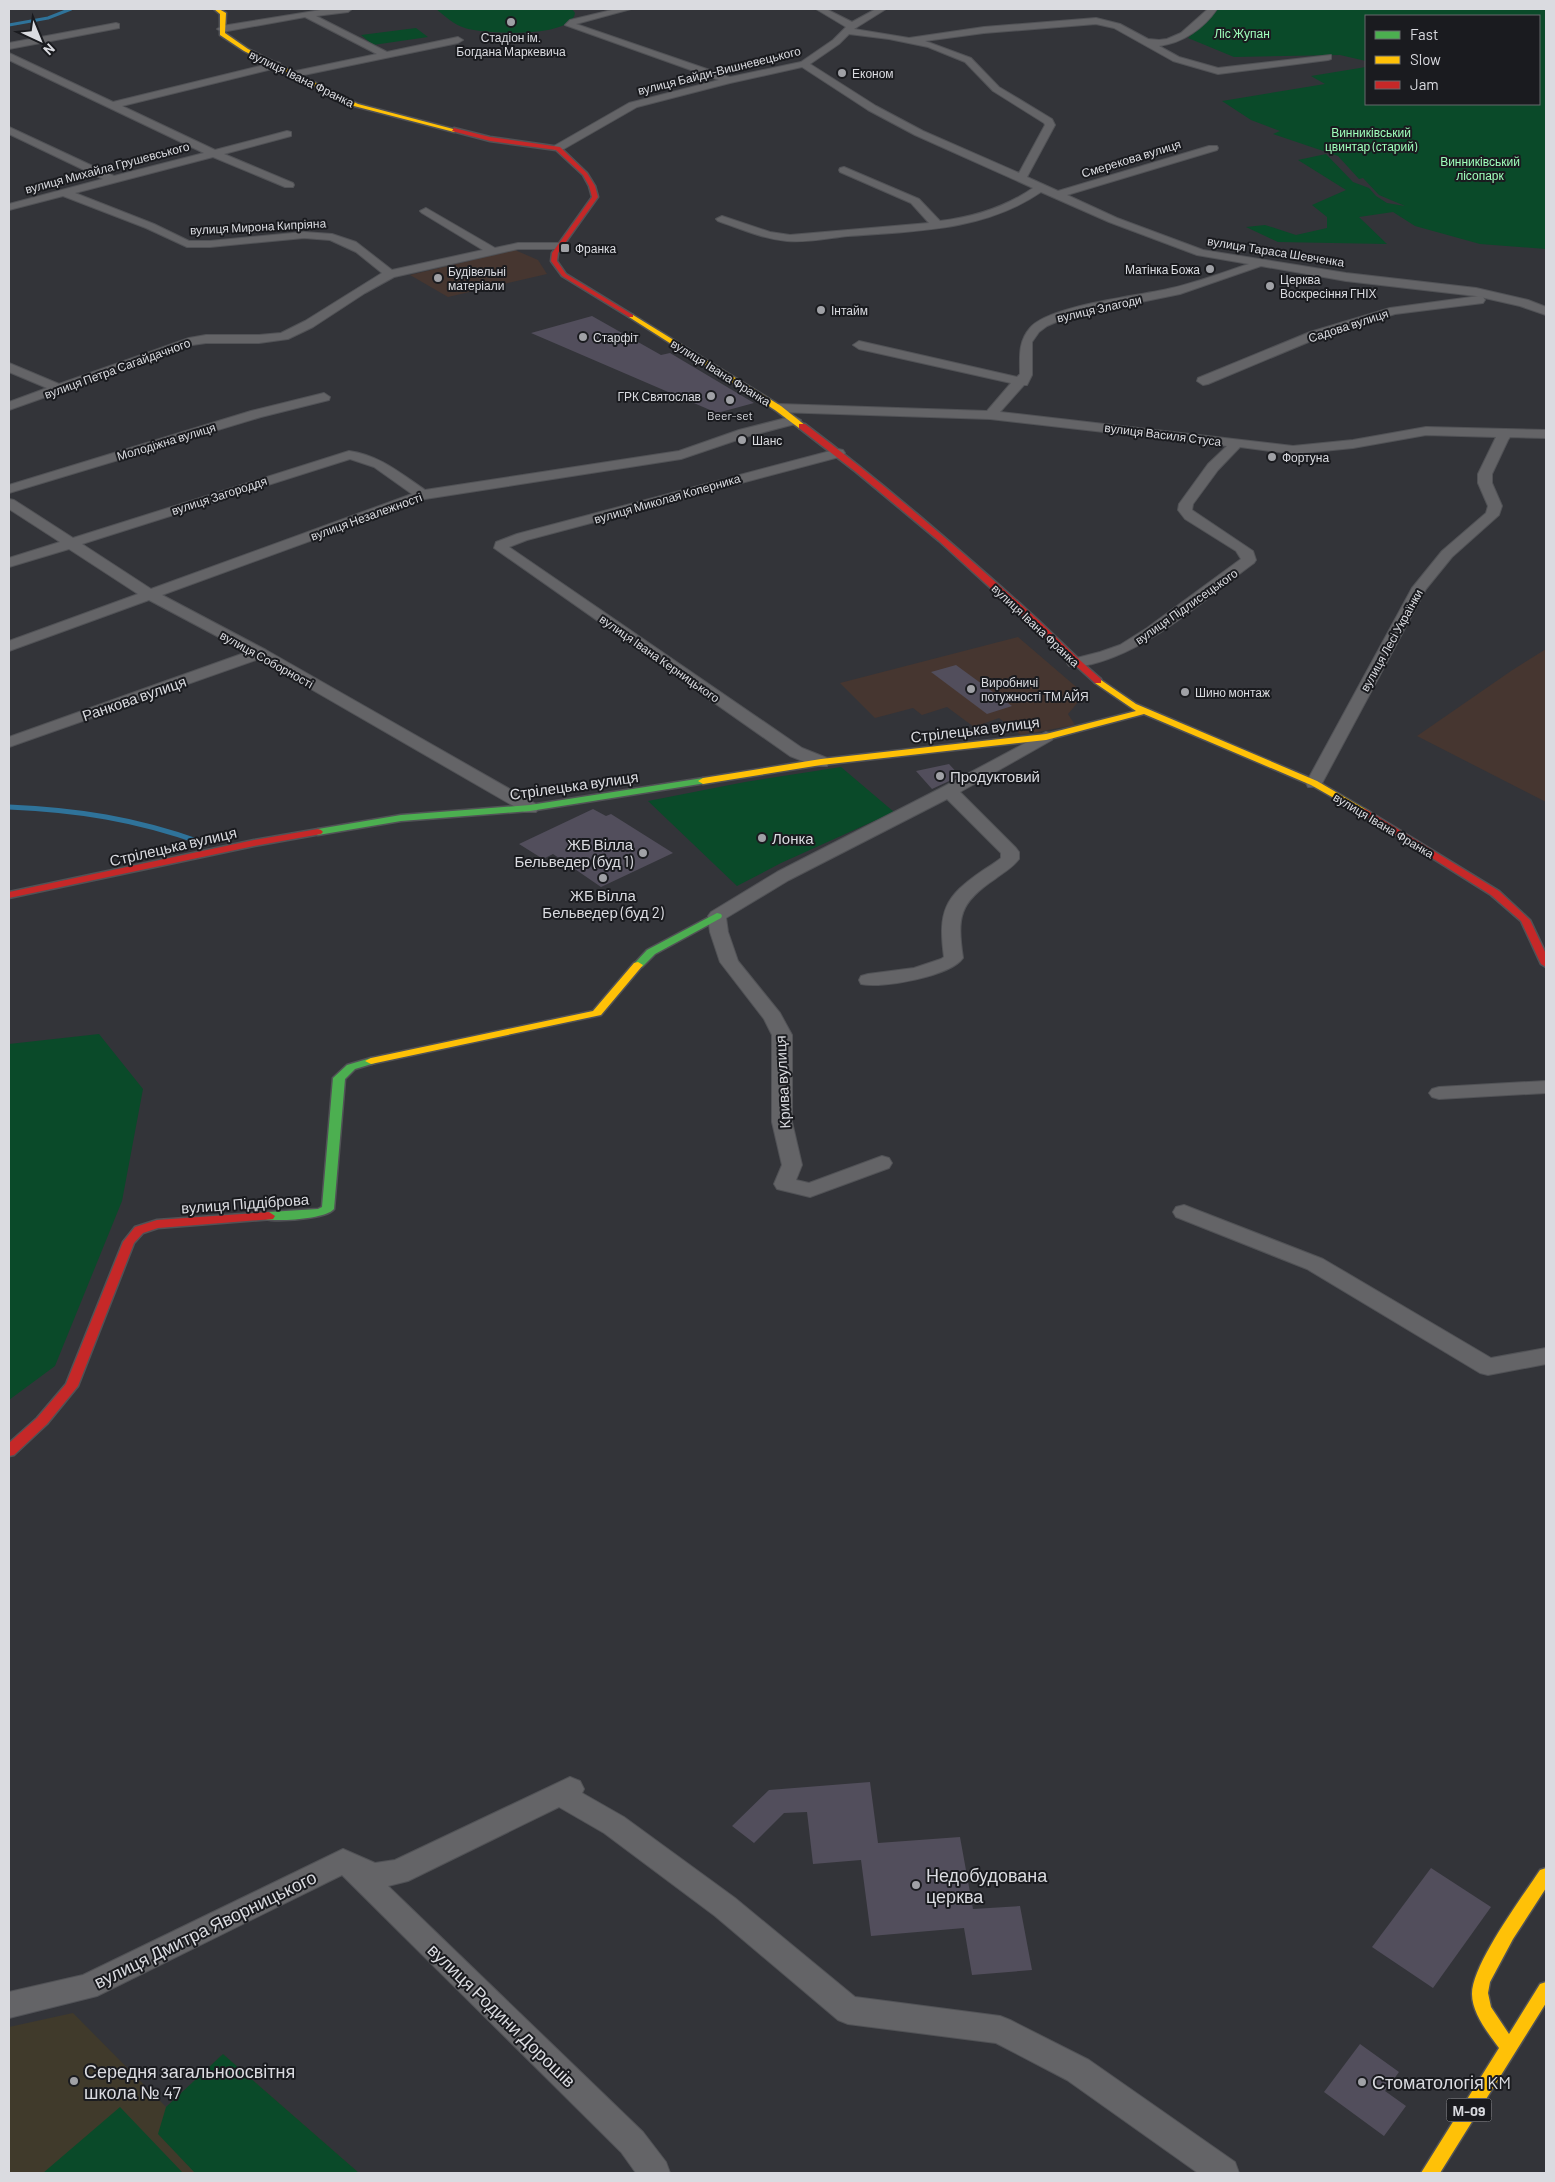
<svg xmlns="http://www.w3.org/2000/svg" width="1555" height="2182" viewBox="0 0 1555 2182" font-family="Barlow,sans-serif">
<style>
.industrial{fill:#463630}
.education{fill:#403a2b}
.green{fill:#0a4a29}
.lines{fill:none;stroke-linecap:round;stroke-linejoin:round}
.stream-far1{stroke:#2f739a;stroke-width:3}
.stream{stroke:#2f739a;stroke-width:5}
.building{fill:#524e5c}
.street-casing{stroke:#515256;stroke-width:2}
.fast-casing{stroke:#515256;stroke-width:3}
.slow-casing{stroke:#515256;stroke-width:3}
.jam-casing{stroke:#515256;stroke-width:3}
.street{fill:#646467;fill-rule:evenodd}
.fast{fill:#4caf50;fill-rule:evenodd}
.slow{fill:#ffc107;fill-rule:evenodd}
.jam{fill:#c62828;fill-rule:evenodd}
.poi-dot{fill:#a0a1a6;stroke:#1a1b1f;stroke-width:2}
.labels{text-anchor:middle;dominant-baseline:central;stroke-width:4;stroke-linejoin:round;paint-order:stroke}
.far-park-label{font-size:12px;fill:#9ffebb;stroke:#1a1b1f}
.far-poi-label{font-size:12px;fill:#dadbe0;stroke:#1a1b1f;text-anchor:start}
.far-street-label{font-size:12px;fill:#dadbe0;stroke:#1a1b1f}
.shield{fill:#1a1b1f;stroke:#a0a1a6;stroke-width:1}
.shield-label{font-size:14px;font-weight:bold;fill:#dadbe0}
.street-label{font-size:15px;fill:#dadbe0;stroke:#1a1b1f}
.poi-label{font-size:15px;fill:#dadbe0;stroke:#1a1b1f;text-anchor:start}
.near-poi-label{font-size:18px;fill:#dadbe0;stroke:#1a1b1f;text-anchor:start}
.near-street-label{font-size:18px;fill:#dadbe0;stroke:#1a1b1f}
</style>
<rect width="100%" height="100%" fill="#333439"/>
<g class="industrial">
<polygon points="515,250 538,260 547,274 448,297 410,275"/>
<polygon points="1018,637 1088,697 1078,702 1068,714 1075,725 1021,735 999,718 974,727 947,707 922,715 913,708 875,718 840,683"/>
<polygon points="1546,649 1546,802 1417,736 1511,671"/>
</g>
<polygon class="education" points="73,2013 166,2107 223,2054 359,2173 9,2173 9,2027"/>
<g class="green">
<path d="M436,9H572L575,13C571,39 484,34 465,28C454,25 445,16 436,9Z"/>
<polygon points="1218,9 1546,9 1546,249 1480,244 1415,226 1393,212 1359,217 1387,244 1278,242 1246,227 1265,225 1296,235 1327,228 1327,217 1312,205 1346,190 1298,160 1326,154 1353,182 1369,188 1376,196 1387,203 1405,206 1379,195 1363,178 1359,179 1338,156 1273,134 1280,131 1251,120 1222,101 1325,84 1311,76 1366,67 1366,104 1539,104 1539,16 1366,16 1366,61 1340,55 1234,57 1188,38"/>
<polygon points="416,28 428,37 373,45 361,35"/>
<polygon points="841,767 894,812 781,863 737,886 648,801 745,782"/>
<polygon points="99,1034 143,1089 122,1201 55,1366 9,1400 9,1044"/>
<polygon points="223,2054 359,2173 195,2173 158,2134 166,2107"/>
<polygon points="120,2107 183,2173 43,2173"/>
</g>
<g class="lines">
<polyline class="stream-far1" points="9,25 48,18 71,9"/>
<path class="stream" d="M9,807C78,810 135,819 200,842"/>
</g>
<g class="building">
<polygon points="592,316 661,355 670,353 754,403 717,413 531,333"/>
<polygon points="956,665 1012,706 987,714 931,672"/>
<polygon points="949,764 960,776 932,789 916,771"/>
<polygon points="593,809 606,816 611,814 673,853 601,887 553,854 543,859 519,844"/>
<polygon points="870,1782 878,1843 960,1837 973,1909 1020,1906 1032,1970 972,1975 964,1928 871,1936 861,1860 813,1864 807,1812 784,1813 754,1843 732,1826 769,1790"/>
<polygon points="1431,1868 1491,1907 1433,1988 1372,1947"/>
<polygon points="1360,2044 1399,2072 1385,2091 1406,2106 1384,2136 1324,2092"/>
</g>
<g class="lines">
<g class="street-casing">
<g id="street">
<polygon points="327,9 352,9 348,12 316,16 387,52 458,37 463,40 458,43 294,77 289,74 291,72 377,54 305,17 222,32 217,29 222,26"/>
<path d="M616,9H631L576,24L730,77L801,62L833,40L846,27L816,9H826L852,22L876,9H886L854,29L909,38L984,27L1096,18L1120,24L1148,39L1159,40L1167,39L1181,33L1208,9H1217C1204,28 1183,43 1159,46L1179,57L1218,68L1331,55V59L1328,60L1218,74L1173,61L1114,28L1096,24L984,33L925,41L971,58L999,87L1052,119L1055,125L1027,177L1058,191L1209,146H1217L1218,148L1217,150L1067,195L1117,218L1203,250L1346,273L1476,288L1528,300L1546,307V315L1520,306L1476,296L1346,281L1261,266L1180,294L1092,312L1063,319L1047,326L1039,332L1032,342V375L1027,385H1024L1000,412L1293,446L1353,440L1426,427L1546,430V438L1510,437L1508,440L1492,474V483L1502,506L1499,515L1452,557L1426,589L1320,787H1308L1306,783L1412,588L1442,551L1486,513L1488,506L1478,483V474L1496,437L1426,435L1353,448L1293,454L1240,447L1218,470L1193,504L1192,510L1253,551L1256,560L1254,563C1206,598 1150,650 1092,664C1084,666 1077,668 1069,666L1067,663L1069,660L1100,652L1120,645L1147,628L1241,559L1236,551L1185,519L1178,510L1179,504L1208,464L1227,446L990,419L778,412L771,408L778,404L987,411L1011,383L859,349L853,345L859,341L1017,377L1020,374C1020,356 1018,342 1030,328C1049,305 1141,296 1172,288C1198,282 1224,272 1249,264L1197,255L1109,222L1041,192C984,231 915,231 848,236C829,238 806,243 787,241C763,239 741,229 718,221L716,219L722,216L770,232L790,235L929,223L911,203L840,172L839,170L840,168L844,167L919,199L940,221C974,217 1004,208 1033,188L915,135L868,110L802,67L730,83L637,107L562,150H554L553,148L554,146L629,103L719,80L565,25L570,20ZM849,34L889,39L928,47L965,62L993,91L1044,123L1045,125L1019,173L923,131L876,106L810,64L839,44Z"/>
<polygon points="116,23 119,24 119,28 9,49 9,43"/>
<polygon points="9,53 113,102 277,62 280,63 280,67 122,106 215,150 287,131 291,132 291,136 224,154 293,183 294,185 293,187 285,187 213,157 75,193 154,224 189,241 210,241 304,232 332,234 356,242 392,270 483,250 422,213 420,211 426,208 495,248 518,243 561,243 567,246 561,249 518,249 394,277 365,293 313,327 288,339 259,343 206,343 192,345 9,410 9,402 47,388 9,372 9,363 59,384 189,338 206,335 259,335 281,333 305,321 382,273 356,252 330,240 304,238 210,247 187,247 146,228 63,196 9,210 9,204 103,179 9,134 9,127 114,176 204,153 9,60"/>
<polygon points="1479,296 1483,297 1485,300 1483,303 1395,314 1318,338 1208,384 1203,385 1197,381 1198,378 1310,332 1390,308"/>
<polygon points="324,393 330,397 329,400 261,417 9,493 9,485 251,411"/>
<path d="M794,416L801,420L799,423L749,436L681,459L425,499L162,595L266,650L536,804L539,808L536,812H524L259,659L9,747V737L247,652L149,600L9,651V641L138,594L69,549L9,567V558L60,542L9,509V499L14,500L73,538L349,451C379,455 400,473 425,490L679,451L739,430ZM350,459L374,467L412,494L151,589L82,544Z"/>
<polygon points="838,449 843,450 845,453 843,456 527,540 509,547 802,748 827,758 829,762 827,766 815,766 790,756 494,548 496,542 517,534"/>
<path d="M1046,732L1052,734L1054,737L1052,740L960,792L1016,848L1019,852V859C1012,868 1004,872 995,879C959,903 957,917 963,958C951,976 882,989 861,984L859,980L861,976L868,974L914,968L941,959L944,957C938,912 944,897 982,871C988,867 995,863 1001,858V853L947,799L789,880L726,918L728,932L738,961L780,1013L792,1035V1122L802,1165L796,1180L809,1183L882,1156L889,1158L892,1163L889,1168L810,1197L777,1189L774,1184L782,1165L772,1122V1035L764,1019L720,962L710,932L708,916L711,912L777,872L943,787Z"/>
<polygon points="1546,1081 1546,1093 1439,1099 1432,1097 1429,1093 1432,1089 1439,1087"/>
<polygon points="1184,1205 1323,1259 1491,1358 1546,1348 1546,1364 1488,1375 1480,1373 1307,1269 1176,1217 1173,1212 1176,1207"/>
<polygon points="570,1777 580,1781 584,1789 582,1793 624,1817 735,1898 855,1997 1000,2016 1010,2020 1089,2060 1235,2162 1239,2173 1198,2173 1067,2080 996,2043 848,2024 838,2020 715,1916 604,1833 559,1807 408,1881 388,1886 643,2132 666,2162 670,2173 636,2173 621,2152 342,1875 97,1996 9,2018 9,1992 83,1975 343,1849 375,1863 395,1860"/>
</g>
</g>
<g class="fast-casing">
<g id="fast">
<polygon points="703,778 708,781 706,783 530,811 401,821 318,835 313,832 318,829 401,815 530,805"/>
<polygon points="717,913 721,914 722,916 721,918 655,954 642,967 634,967 633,965 647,950"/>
<path d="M371,1058L377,1061L375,1063L355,1069L345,1079L334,1209C326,1219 277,1222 265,1219L263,1216L269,1212L318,1209L322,1207L333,1078L347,1065Z"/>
</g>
</g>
<g class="slow-casing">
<g id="slow">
<polygon points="214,9 219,9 226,13 225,33 248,49 358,104 457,130 454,132 354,106 244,51 220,35 220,14"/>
<polygon points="629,315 633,315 781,406 806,426 799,428 775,410 629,317"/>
<polygon points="1098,678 1136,704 1317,781 1370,812 1368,814 1362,814 1311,785 1144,714 1046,740 821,765 703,784 698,781 703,778 821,759 1046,734 1136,711 1095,683 1095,679"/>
<polygon points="638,962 643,965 601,1015 371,1064 365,1061 371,1058 593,1011 634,963"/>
<path d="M1546,1868V1888L1513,1939L1490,1982L1488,1993L1491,2007L1509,2034L1540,1984L1546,1982V2003L1440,2173H1421L1499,2048C1488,2033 1472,2013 1472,1994C1472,1964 1523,1896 1540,1870Z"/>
</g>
</g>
<g class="jam-casing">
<g id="jam">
<polygon points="454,128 490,137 560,147 587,173 595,186 598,197 558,253 557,261 566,274 633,315 633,317 629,317 562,276 551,261 552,253 592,197 589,186 583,175 556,150 490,141 452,131"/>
<path d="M799,424H805C882,482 954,545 1026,609C1052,632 1075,657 1101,679V683H1095L939,541L856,472L799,428Z"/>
<polygon points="1365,809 1499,891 1530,920 1546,954 1546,967 1541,964 1521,921 1491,895 1362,814 1360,812 1362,810"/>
<polygon points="318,829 321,830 323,832 321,834 254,846 9,898 9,892 254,840"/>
<polygon points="269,1212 275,1216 273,1219 158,1228 143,1233 134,1243 78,1386 47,1424 14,1455 9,1456 9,1443 37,1418 66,1384 123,1242 135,1227 157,1220"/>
</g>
</g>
<use href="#street" class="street"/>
<use href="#fast" class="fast"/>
<use href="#slow" class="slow"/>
<use href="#jam" class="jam"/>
</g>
<g class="poi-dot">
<circle cx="511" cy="22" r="5"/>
<circle cx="842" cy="73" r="5"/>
<rect x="560" y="243" width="10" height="10" rx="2.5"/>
<circle cx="1210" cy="269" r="5"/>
<circle cx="438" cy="278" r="5"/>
<circle cx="1270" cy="286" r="5"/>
<circle cx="821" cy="310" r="5"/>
<circle cx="583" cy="337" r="5"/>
<circle cx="711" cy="396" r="5"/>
<circle cx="730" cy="400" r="5"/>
<circle cx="742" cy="440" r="5"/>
<circle cx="1272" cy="457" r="5"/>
<circle cx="971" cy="689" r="5"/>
<circle cx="1185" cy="692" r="5"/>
<circle cx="940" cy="776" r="5"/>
<circle cx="762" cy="838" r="5"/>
<circle cx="643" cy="853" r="5"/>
<circle cx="603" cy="878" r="5"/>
<circle cx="916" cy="1885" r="5"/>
<circle cx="74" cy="2081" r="5"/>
<circle cx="1362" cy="2082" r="5"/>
</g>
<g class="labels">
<g class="far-park-label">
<text x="1242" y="33">Ліс Жупан</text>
<text x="1371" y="132">Винниківський<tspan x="1371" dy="14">цвинтар (старий)</tspan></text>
<text x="1480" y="161">Винниківський<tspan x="1480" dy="14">лісопарк</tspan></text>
</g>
<g class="far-poi-label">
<text x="511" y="37" text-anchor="middle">Стадіон ім.<tspan x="511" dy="14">Богдана Маркевича</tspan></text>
<text x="852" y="73">Економ</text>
<text x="575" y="248">Франка</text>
<text x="1200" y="269" text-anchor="end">Матінка Божа</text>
<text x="448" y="271">Будівельні<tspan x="448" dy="14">матеріали</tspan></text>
<text x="1280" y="279">Церква<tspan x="1280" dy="14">Воскресіння ГНІХ</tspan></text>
<text x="831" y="310">Інтайм</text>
<text x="593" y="337">Старфіт</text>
<text x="701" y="396" text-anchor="end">ГРК Святослав</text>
<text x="730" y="415" text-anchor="middle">Beer-set</text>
<text x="752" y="440">Шанс</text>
<text x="1282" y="457">Фортуна</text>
<text x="981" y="682">Виробничі<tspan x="981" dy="14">потужності ТМ АЙЯ</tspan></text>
<text x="1195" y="692">Шино монтаж</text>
</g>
<g class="far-street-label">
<text transform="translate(719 70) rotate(-14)">вулиця Байди-Вишневецького</text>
<text transform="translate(302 78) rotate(26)">вулиця Івана Франка</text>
<text transform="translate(1131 158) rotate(-17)">Смерекова вулиця</text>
<text transform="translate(107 167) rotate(-15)">вулиця Михайла Грушевського</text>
<text transform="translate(258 226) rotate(-3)">вулиця Мирона Кипріяна</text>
<text transform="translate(1276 251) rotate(9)">вулиця Тараса Шевченка</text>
<text transform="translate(1099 308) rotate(-13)">вулиця Злагоди</text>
<text transform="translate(1348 325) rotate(-18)">Садова вулиця</text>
<text transform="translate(117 368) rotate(-20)">вулиця Петра Сагайдачного</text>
<text transform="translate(721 372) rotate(32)">вулиця Івана Франка</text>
<text transform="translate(1163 434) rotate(7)">вулиця Василя Стуса</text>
<text transform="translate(166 441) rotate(-17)">Молодіжна вулиця</text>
<text transform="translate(219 495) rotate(-18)">вулиця Загороддя</text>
<text transform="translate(667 498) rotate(-16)">вулиця Миколая Коперника</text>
<text transform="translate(366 516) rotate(-20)">вулиця Незалежності</text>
<text transform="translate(1186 606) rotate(-35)">вулиця Підлисецького</text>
<text transform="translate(1036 625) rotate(43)">вулиця Івана Франка</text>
<text transform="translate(1391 640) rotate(-61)">вулиця Лесі Українки</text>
<text transform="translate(660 658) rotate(35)">вулиця Івана Керницького</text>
<text transform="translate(267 659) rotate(29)">вулиця Соборності</text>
<text transform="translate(1384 825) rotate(31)">вулиця Івана Франка</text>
</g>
<rect class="shield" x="1446.5" y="2098.5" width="45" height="23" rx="4"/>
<g class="shield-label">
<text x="1469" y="2110">М-09</text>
</g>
<g class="street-label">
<text transform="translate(134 698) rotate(-19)">Ранкова вулиця</text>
<text transform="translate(975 729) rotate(-7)">Стрілецька вулиця</text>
<text transform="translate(574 785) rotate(-8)">Стрілецька вулиця</text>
<text transform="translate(173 846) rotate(-13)">Стрілецька вулиця</text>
<text transform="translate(782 1082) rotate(-93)">Крива вулиця</text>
<text transform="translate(245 1203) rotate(-4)">вулиця Піддіброва</text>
</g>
<g class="poi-label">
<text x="950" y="776">Продуктовий</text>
<text x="772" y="838">Лонка</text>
<text x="633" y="844" text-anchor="end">ЖБ Вілла<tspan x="633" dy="17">Бельведер (буд 1)</tspan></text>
<text x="603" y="895" text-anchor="middle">ЖБ Вілла<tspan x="603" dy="17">Бельведер (буд 2)</tspan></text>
</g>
<g class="near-poi-label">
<text x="926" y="1875">Недобудована<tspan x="926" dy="21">церква</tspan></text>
<text x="84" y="2071">Середня загальноосвітня<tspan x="84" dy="21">школа № 47</tspan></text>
<text x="1372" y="2082">Стоматологія KM</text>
</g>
<g class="near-street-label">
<text transform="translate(205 1929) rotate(-26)">вулиця Дмитра Яворницького</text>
<text transform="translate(502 2015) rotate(44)">вулиця Родини Дорошів</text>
</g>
</g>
<rect width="1555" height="2182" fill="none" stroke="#dadbe0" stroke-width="20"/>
<rect x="1365" y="15" width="175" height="90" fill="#1a1b1f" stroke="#67686c"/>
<rect x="1375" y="31" width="25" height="8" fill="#4caf50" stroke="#67686c"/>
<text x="1410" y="40" font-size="15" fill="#dadbe0">Fast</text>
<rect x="1375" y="56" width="25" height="8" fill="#ffc107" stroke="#67686c"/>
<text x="1410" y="65" font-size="15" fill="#dadbe0">Slow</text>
<rect x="1375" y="81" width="25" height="8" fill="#c62828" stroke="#67686c"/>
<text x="1410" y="90" font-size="15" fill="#dadbe0">Jam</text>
<g transform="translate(40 40) rotate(136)" stroke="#1a1b1f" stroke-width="4" paint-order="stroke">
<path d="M0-4L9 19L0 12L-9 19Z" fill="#dadbe0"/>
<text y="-8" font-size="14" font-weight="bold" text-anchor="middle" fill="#dadbe0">N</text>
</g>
</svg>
